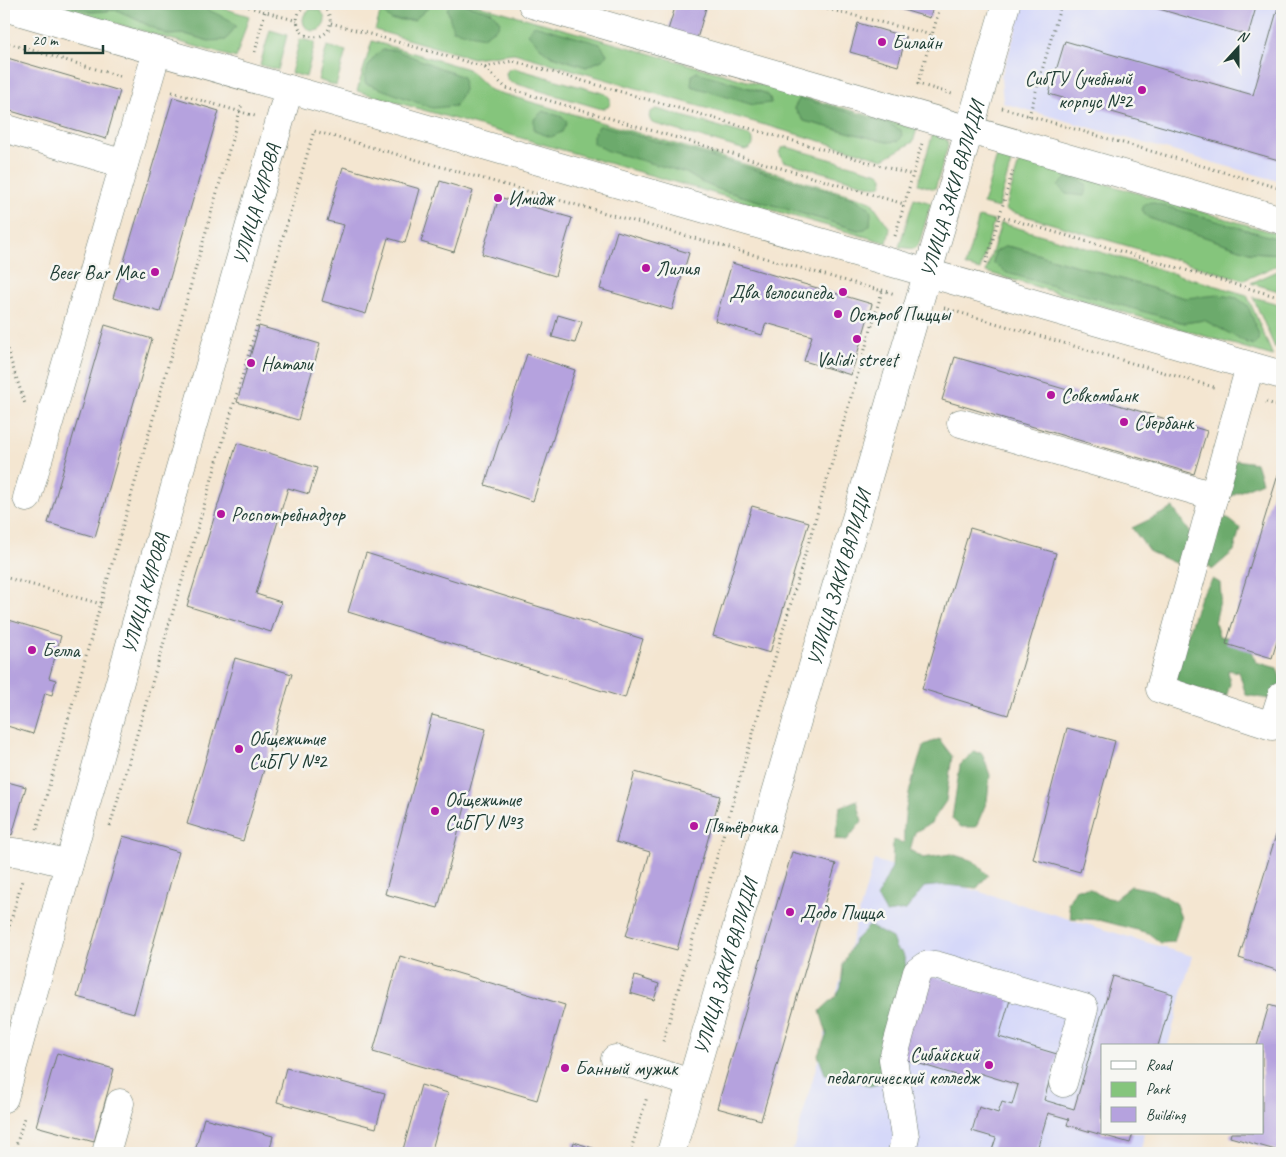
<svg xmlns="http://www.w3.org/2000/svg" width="1286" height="1157" viewBox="0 0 1286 1157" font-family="Caveat,sans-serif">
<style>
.built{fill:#d5d8f9}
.green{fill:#85c57c;stroke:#528158;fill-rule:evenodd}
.forest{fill:#6caa6c;stroke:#467450}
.building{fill:#b5a2de}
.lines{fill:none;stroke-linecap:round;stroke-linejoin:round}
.minor-casing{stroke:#6a786b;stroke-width:29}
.major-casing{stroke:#6a786b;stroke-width:29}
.path{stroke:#6a786b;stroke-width:3;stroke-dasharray:1 4;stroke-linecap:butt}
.minor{stroke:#fff;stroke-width:28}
.major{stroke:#fff;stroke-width:28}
.poi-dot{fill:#b5179e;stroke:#f6f6f2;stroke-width:2}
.labels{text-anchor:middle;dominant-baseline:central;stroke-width:5;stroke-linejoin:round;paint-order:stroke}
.poi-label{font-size:20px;fill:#1f3d34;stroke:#f6f6f2;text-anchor:start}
.street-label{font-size:20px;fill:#1f3d34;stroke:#f6f6f2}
</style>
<rect width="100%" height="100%" fill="#f6f6f2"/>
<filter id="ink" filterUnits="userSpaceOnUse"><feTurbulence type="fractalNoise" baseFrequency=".02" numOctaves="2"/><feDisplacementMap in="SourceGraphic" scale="10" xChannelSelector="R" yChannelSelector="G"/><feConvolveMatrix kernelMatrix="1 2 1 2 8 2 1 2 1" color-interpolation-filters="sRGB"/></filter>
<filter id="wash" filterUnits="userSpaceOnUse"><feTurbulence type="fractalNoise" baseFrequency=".0096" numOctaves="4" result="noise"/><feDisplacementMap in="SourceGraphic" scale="20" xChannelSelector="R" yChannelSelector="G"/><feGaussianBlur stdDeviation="1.12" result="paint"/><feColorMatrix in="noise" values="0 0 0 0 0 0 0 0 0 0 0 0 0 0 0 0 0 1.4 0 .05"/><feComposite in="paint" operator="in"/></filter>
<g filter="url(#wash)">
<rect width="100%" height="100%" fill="#f4e6d1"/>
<g class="built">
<polygon points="1024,4 1282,4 1282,182 1003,103 1001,77"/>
<polygon points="874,860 1192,956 1168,1046 1102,1046 1102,1133 1145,1133 1140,1153 792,1153"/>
</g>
<g class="green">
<polygon points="48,4 64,4 91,12 117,10 168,35 185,34 209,41 160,4 209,4 249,16 236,58"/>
<path d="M383,4H385L383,12L391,20H414L433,4H453L447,9L492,12L463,4H475L917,129L913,142L883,159L514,53L473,58L375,30ZM528,33L607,54L604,59L586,67L547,54ZM697,72L765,93L770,97L771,103L692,75ZM800,98L899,141L887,142L804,121L794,108Z"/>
<circle cx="314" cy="20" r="11"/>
<polygon points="270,30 287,35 278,70 260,65"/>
<polygon points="300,39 315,42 306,77 291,73"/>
<path d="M372,41L468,69L490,90L871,201L890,229L887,243L357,91ZM365,83L455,106L432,107ZM686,173L858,230L718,189L701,182Z"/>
<polygon points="327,46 346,51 336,86 318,80"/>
<polygon points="514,68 606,94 610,98 610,104 608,107 602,109 510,82 507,78 506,73 509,69"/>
<path d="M657,109L749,135L753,139V145L750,148L745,150L652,123C647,116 649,111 657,109Z"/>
<polygon points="933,133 947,140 948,146 935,189 918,184"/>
<path d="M787,147L879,173L883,177C883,184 882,186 875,187L783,161L779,152L782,148Z"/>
<polygon points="998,152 1013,156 998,208 983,204"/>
<polygon points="1020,159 1282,235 1282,240 1149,218 1249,252 1282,254 1282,263 1244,280 1005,210"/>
<polygon points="914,198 931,203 919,244 914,249 899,247"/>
<polygon points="979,217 994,221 980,270 965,266"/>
<path d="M1001,223L1247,295L1273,356L986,272ZM1006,246L1020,249L1185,298L1248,343L1204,320L1184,323Z"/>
<polygon points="1282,269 1282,292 1251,283"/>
<polygon points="1253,297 1282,305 1282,325 1275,348"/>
</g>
<g class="forest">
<polygon points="64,4 197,5 230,20 236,26 226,40 209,41 185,34 168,35 117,10 91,12"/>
<polygon points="385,4 433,4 414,20 391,20 383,12"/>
<polygon points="453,4 463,4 492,12 500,22 498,27 483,37 453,30 447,8"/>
<polygon points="534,25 600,44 607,54 604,59 586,67 547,54 528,34"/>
<path d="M383,50H395L463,77L464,90L455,106L432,108L365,83C364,69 371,58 383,50Z"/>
<polygon points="697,72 765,93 770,97 771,103 753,105 691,86 692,75"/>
<polygon points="800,98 890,124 901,130 902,136 899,141 887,142 804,121 794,108"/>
<polygon points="543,111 563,117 567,122 562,132 551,137 534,131 534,119"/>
<polygon points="599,126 604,126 853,198 869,207 871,213 870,225 865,229 858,230 718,189 701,182 686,173 608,151 593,143 593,136"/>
<polygon points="1066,178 1079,180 1087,185 1084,196 1066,194 1058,186"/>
<polygon points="1151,202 1282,240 1282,254 1249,252 1149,218 1144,214 1142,209 1145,204"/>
<polygon points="1006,246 1020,249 1185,298 1219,295 1237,298 1248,306 1259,335 1258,340 1254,345 1248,343 1204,320 1184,323 1007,273 993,263 995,252"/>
<polygon points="1236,460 1256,463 1262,482 1236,493 1228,499 1220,485"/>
<polygon points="1173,508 1192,535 1195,555 1179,565 1150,552 1132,528"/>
<polygon points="1226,517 1240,528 1234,551 1212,570 1205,562 1209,534"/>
<polygon points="1213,579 1220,583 1221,596 1215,623 1219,636 1245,640 1256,662 1277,668 1282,683 1269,699 1246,695 1239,672 1228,670 1230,684 1226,697 1175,683 1184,645 1200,597"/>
<path d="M939,739L952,756L946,801L931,823L915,832L910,850L923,858L951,854L974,861L988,875L977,888L945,885L924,887L906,910L886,913L877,897L892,867L893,840L904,843C902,811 913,775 924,745Z"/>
<polygon points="973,752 982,753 990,775 987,801 976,827 961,827 952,819 960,765"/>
<polygon points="857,800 862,821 847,840 835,839 840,807"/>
<polygon points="1131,886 1152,890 1175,902 1181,918 1174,942 1161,943 1148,933 1099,920 1071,918 1068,903 1076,889 1089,888 1103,897 1114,899"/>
<polygon points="869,926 892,938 896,949 903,953 908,974 885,1053 878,1084 869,1086 852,1077 825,1074 818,1055 827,1034 820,1011 836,996 841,988 843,964 854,941"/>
</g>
<g id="blocks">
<g class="building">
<polygon points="676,4 707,4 697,39 668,30"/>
<polygon points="883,4 934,4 930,18"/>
<polygon points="1142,4 1257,4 1248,35"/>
<polygon points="1279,4 1282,4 1282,161 1049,94 1065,41 1253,95"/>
<polygon points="858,23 906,37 898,66 850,52"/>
<polygon points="4,57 120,91 106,139 4,109"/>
<polygon points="173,97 219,111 160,312 113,298"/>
<polygon points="343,167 420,189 405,243 388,238 366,314 322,301 344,225 327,221"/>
<polygon points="440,181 473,191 454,252 421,242"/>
<polygon points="499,197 572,218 555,276 482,254"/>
<polygon points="617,231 689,253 672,310 600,289"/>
<polygon points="732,263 872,304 851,375 804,361 812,336 766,323 762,335 715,321"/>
<polygon points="558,315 582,322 575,343 552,337"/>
<polygon points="105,325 152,339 95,537 48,523"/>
<polygon points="259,326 320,344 298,420 237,402"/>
<polygon points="527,354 575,370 533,501 485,485"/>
<polygon points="955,357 1207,431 1194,474 942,400"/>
<polygon points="237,443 317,468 309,494 288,488 256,594 281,602 271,632 187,606"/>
<polygon points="1282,462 1282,625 1272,658 1226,644"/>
<polygon points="752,506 809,522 770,653 713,636"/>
<polygon points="970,528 1056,553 1008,715 922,689"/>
<polygon points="366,553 643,639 625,698 348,612"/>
<polygon points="9,620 61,636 49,678 56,680 52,695 45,693 33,734 4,725 4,639"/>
<polygon points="235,658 292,674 243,841 187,824"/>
<polygon points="432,715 486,729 438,908 385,894"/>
<polygon points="1067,728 1115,741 1080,872 1033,859"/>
<polygon points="635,772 720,796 677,950 626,936 650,852 616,842"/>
<polygon points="4,781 26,787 12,835 4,832"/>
<polygon points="1279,825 1282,826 1282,972 1239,958"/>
<polygon points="123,836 179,852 134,1013 77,997"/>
<polygon points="792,852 836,864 761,1120 717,1108"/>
<polygon points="400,956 565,1005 537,1100 373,1052"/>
<polygon points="922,973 1010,1000 999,1037 1057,1054 1044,1100 1074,1109 1113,976 1173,994 1158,1046 1102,1046 1102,1133 1133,1133 1130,1143 1067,1125 1069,1119 1048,1113 1036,1153 991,1153 996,1138 972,1131 979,1107 998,1113 1002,1102 1012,1105 1018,1085 979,1073 976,1081 897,1057"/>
<polygon points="635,976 659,984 654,1000 630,993"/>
<polygon points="1269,1005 1282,1009 1282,1140 1279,1151 1230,1137 1231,1133 1262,1133 1262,1046 1257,1046"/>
<polygon points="57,1053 114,1069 94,1142 36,1126"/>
<polygon points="286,1068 385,1093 376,1128 277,1102"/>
<polygon points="421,1085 448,1093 431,1153 402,1153"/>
<polygon points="204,1118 273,1136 269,1153 204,1153 195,1151"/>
<polygon points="574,1142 608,1153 571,1153"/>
</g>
</g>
</g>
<g filter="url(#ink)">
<use href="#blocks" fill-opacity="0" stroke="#6a786b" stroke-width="1"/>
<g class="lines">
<g class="minor-casing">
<g id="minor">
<polyline points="4,128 124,164"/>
<polyline points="1250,366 1160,689 1272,726 1282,695"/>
<polyline points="961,423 1214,496"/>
<polyline points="27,498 157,51"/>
<polyline points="4,851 29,854 69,864"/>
<polyline points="615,1059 691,1083"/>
<path id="s1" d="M4,1098L142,602L289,89"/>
<polyline points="106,1153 120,1103"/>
<path id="s2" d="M671,1153L1006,4"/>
<polyline points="902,1153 905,1137 893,1059 917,972 925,966 935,965 1084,1008 1063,1083"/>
</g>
</g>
<g class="major-casing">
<g id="major">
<polyline points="532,4 1282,220"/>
<polyline points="4,7 1282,375"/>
</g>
</g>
<g class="path">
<polyline points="239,4 297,21"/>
<path d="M310,4C295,9 294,23 303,34C325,44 339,25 324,7L316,4"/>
<polyline points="808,4 932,35 941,4"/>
<polyline points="331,23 485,67 513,61 913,175"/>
<polyline points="932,35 918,84 952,94"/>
<polyline points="4,42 123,77"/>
<polyline points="255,52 267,4"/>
<polyline points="485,68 506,88 904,204"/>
<polyline points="172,92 255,116"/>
<polyline points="1002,108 1282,189"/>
<polyline points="1029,116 1061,4"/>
<polyline points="999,216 1282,298"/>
<polyline points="895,236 922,143"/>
<polyline points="986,263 1013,170"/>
<polyline points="882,290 895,294"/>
<polyline points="944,308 1217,388"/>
<polyline points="4,340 25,404"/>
<polyline points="1266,402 1282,407"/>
<polyline points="4,577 101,604"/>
<polyline points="110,826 314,131 882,291 662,1045"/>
<polyline points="37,829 242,104"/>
<polyline points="4,945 22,881"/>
<polyline points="14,1153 25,1115"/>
<polyline points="630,1153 647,1097"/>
</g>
<use href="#minor" class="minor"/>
<use href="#major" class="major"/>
</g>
</g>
<g class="poi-dot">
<circle cx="882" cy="42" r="5"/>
<circle cx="1142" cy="90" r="5"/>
<circle cx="498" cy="198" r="5"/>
<circle cx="646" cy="268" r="5"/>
<circle cx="155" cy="272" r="5"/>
<circle cx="843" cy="292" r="5"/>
<circle cx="838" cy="314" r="5"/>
<circle cx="857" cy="339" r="5"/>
<circle cx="251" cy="363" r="5"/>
<circle cx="1051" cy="395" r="5"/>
<circle cx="1124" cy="422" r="5"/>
<circle cx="221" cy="514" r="5"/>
<circle cx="32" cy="650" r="5"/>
<circle cx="239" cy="749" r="5"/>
<circle cx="435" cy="811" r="5"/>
<circle cx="694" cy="826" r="5"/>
<circle cx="790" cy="912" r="5"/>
<circle cx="989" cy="1065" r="5"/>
<circle cx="565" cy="1068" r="5"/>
</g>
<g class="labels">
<g class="poi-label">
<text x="892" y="42">Билайн</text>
<text x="1132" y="78" text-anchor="end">СибГУ (учебный<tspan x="1132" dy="23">корпус №2</tspan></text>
<text x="508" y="198">Имидж</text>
<text x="656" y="268">Лилия</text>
<text x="145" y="272" text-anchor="end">Beer Bar Mac</text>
<text x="833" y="292" text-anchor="end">Два велосипеда</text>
<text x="848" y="314">Остров Пиццы</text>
<text x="857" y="359" text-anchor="middle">Validi street</text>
<text x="261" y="363">Натали</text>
<text x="1061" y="395">Совкомбанк</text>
<text x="1134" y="422">Сбербанк</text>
<text x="231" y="514">Роспотребнадзор</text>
<text x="42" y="650">Белла</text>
<text x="249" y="738">Общежитие<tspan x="249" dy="23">СиБГУ №2</tspan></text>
<text x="445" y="799">Общежитие<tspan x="445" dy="23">СиБГУ №3</tspan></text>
<text x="704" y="826">Пятёрочка</text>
<text x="800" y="912">Додо Пицца</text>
<text x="979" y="1054" text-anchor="end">Сибайский<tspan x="979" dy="23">педагогический колледж</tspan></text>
<text x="575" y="1068">Банный мужик</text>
</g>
<g class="street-label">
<text stroke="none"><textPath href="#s2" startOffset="1004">УЛИЦА ЗАКИ ВАЛИДИ</textPath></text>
<text stroke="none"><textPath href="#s1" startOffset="929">УЛИЦА КИРОВА</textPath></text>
<text stroke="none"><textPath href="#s2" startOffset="599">УЛИЦА ЗАКИ ВАЛИДИ</textPath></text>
<text stroke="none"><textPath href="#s1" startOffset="524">УЛИЦА КИРОВА</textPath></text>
<text stroke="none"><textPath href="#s2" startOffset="194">УЛИЦА ЗАКИ ВАЛИДИ</textPath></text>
</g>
</g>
<rect width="1286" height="1157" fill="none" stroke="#f6f6f2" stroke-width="20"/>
<rect x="1101" y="1044" width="162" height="90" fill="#f6f6f2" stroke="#a0aca6"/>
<rect x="1111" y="1061" width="25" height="8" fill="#ffffff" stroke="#a0aca6"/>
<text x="1146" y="1070" font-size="15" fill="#1f3d34">Road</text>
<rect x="1111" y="1082" width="25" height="15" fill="#85c57c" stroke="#a0aca6"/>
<text x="1146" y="1094" font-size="15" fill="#1f3d34">Park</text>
<rect x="1111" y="1107" width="25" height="15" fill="#b5a2de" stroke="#a0aca6"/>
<text x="1146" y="1120" font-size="15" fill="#1f3d34">Building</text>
<g transform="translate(1238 48) rotate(21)" stroke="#f6f6f2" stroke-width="4" paint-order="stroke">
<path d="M0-4L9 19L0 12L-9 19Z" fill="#1f3d34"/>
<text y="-8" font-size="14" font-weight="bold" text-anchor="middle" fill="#1f3d34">N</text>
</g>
<path d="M25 45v8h78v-8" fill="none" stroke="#1f3d34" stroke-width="2.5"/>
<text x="32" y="45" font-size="15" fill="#1f3d34" stroke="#f6f6f2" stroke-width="4" paint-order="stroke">20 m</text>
</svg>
